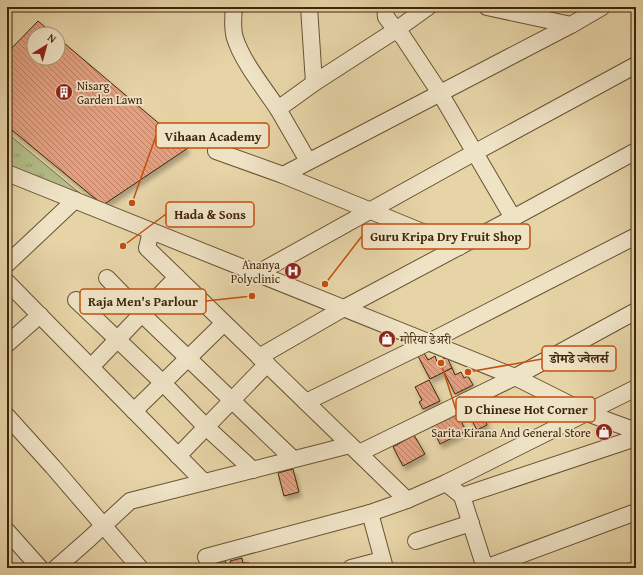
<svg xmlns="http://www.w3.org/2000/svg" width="643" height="575" viewBox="0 0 643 575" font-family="'Gentium Book Plus','Noto Serif Devanagari',serif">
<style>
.park{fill:url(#park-tufts);stroke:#7a724a}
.building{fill:url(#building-back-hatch);stroke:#3f260b;filter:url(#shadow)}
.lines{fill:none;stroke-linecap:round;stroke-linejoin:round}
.minor-casing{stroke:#695232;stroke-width:18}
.minor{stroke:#efe3c6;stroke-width:16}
.labels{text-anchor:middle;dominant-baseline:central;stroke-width:3.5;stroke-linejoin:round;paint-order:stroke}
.poi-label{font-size:12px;fill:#3f260b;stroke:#efe3c6;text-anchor:start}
.leader{fill:none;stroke:#c64f0c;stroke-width:1.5}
.callout-dot{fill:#c64f0c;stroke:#efe3c6;stroke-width:1.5}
.callout{fill:#efe3c6;stroke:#c64f0c;stroke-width:1.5}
.callout-label{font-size:13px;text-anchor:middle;font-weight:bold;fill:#3f260b}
</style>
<defs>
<pattern id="park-tufts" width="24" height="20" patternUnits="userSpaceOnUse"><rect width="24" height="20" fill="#b4bd88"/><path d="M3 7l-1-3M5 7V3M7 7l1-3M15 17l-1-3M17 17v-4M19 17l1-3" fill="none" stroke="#94996d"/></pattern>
<pattern id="building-back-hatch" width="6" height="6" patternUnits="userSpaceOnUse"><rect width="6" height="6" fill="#e39f7f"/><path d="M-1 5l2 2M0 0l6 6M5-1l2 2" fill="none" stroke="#b98166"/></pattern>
<filter id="shadow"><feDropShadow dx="2.5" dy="4.5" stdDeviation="2" flood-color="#0004"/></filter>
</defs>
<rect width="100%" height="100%" fill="#e6d4a7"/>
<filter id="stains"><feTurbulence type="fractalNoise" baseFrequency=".005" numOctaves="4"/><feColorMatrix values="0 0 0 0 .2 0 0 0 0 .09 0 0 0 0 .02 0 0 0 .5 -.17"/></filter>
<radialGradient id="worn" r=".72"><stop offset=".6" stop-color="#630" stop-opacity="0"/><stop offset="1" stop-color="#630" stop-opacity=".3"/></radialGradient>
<polygon class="park" points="7,133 88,200 7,167"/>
<g class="building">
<polygon points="38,21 53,34 34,34 34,58 58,58 58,38 188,148 103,205 7,126 7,53"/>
<polygon points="424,353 428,360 435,356 437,362 447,357 452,368 430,379 418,356"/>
<polygon points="452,368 455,375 461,372 464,378 468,376 473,385 455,394 444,372"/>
<polygon points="429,380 440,401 423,409 419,402 422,400 415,387"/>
<polygon points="477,403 481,413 484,412 487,419 485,420 487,425 477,430 470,417 469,418 465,409"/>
<polygon points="456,411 466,431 440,444 431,425"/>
<polygon points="414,435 425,454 403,466 393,447"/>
<polygon points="293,469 299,492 284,496 278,473"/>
<polygon points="242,558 243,563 249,563 250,568 232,568 230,561"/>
<polygon points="225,560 227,568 207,568 206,566"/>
</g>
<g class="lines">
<g class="minor-casing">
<g id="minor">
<path d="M234,7C233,17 232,28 235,38C242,61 264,88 278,109"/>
<polyline points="309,7 314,83"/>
<polyline points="385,7 386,17 396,30 428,7"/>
<polyline points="487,7 571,25"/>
<polyline points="216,151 283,175 571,25 602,7"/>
<polyline points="308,161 278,109 314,83 396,30 403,37 440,93 513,218"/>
<polyline points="7,173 515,377 587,413 636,431"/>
<polyline points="283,175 459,247"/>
<polyline points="151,231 147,248 407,500 446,483 462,496"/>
<polyline points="7,264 75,200"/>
<polyline points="258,273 461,160 636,65"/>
<polyline points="107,278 142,314 293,459"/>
<polyline points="7,282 204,482"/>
<polyline points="76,300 163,383 206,427 253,470"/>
<polyline points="7,344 40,315"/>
<polyline points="259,357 344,308 513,218 636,151"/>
<polyline points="91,367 177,277"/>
<polyline points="306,402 429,342 636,236"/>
<polyline points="134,411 224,323"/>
<polyline points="7,416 53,467 140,568"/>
<polyline points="359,453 515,377 636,311"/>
<polyline points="178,456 267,364"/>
<polyline points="446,483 636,388"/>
<polyline points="370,513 385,568"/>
<polyline points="7,531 40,568"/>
<polyline points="416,541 471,523"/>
<polyline points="206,557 370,513 407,500"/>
<polyline points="56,568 89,539 130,501 350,445"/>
<polyline points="351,568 382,560"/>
<polyline points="485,568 462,496 636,438"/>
<polyline points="485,568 636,512"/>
</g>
</g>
<use href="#minor" class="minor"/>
</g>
<defs>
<g id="building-disc" transform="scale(0.9)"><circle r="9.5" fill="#8f2418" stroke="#efe3c6"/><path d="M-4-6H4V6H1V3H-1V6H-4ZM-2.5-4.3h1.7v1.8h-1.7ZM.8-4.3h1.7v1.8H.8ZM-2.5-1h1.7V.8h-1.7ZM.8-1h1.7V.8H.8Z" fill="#fff"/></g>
<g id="hospital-disc" transform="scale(0.9)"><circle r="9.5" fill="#8f2418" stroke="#efe3c6"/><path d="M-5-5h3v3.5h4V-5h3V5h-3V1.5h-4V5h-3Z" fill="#fff"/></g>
<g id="shop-disc" transform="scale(0.9)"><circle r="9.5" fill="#8f2418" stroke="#efe3c6"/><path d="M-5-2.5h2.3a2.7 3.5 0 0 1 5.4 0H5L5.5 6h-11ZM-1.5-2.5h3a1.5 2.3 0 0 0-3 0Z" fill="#fff"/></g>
</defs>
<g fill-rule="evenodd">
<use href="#building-disc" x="64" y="92"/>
<use href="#hospital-disc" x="293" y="271"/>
<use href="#shop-disc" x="387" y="339"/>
<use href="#shop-disc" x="604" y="432"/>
</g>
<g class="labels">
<g class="poi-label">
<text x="77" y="85">Nisarg<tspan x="77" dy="14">Garden Lawn</tspan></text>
<text x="280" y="264" text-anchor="end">Ananya<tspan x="280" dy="14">Polyclinic</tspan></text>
<text x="400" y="339">मोरिया डेअरी</text>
<text x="591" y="432" text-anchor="end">Sarita Kirana And General Store</text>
</g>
</g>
<path class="leader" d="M132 203L156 136M123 246L166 214M325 284L362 236M252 296L206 301M468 372L542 359M441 363L456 410"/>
<g class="callout-dot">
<circle cx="132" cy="203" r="4"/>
<circle cx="123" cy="246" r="4"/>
<circle cx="325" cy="284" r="4"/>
<circle cx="252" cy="296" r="4"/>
<circle cx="468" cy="372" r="4"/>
<circle cx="441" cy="363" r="4"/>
</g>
<g class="callout">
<rect x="156" y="123" width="113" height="25" rx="4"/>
<rect x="166" y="202" width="88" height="25" rx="4"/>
<rect x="362" y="224" width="168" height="25" rx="4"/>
<rect x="80" y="289" width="126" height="25" rx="4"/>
<rect x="542" y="346" width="74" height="25" rx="4"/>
<rect x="456" y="397" width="139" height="25" rx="4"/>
</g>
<g class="callout-label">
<text x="213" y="141">Vihaan Academy</text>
<text x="210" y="219">Hada &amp; Sons</text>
<text x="446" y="241">Guru Kripa Dry Fruit Shop</text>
<text x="143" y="306">Raja Men's Parlour</text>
<text x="579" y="363">डोमडे ज्वेलर्स</text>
<text x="526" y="414">D Chinese Hot Corner</text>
</g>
<rect width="643" height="575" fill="none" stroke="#e6d4a7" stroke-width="24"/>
<rect x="8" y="8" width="627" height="559" fill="none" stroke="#3f260b" stroke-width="2"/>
<rect x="12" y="12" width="619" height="551" fill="none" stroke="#3f260b"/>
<g transform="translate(46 46) rotate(37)"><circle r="19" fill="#efe3c6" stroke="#a9977b"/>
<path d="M0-3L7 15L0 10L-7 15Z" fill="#8f2418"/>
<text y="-6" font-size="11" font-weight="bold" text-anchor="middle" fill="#3f260b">N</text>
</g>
<rect width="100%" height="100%" filter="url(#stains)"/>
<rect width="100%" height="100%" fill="url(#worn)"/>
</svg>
